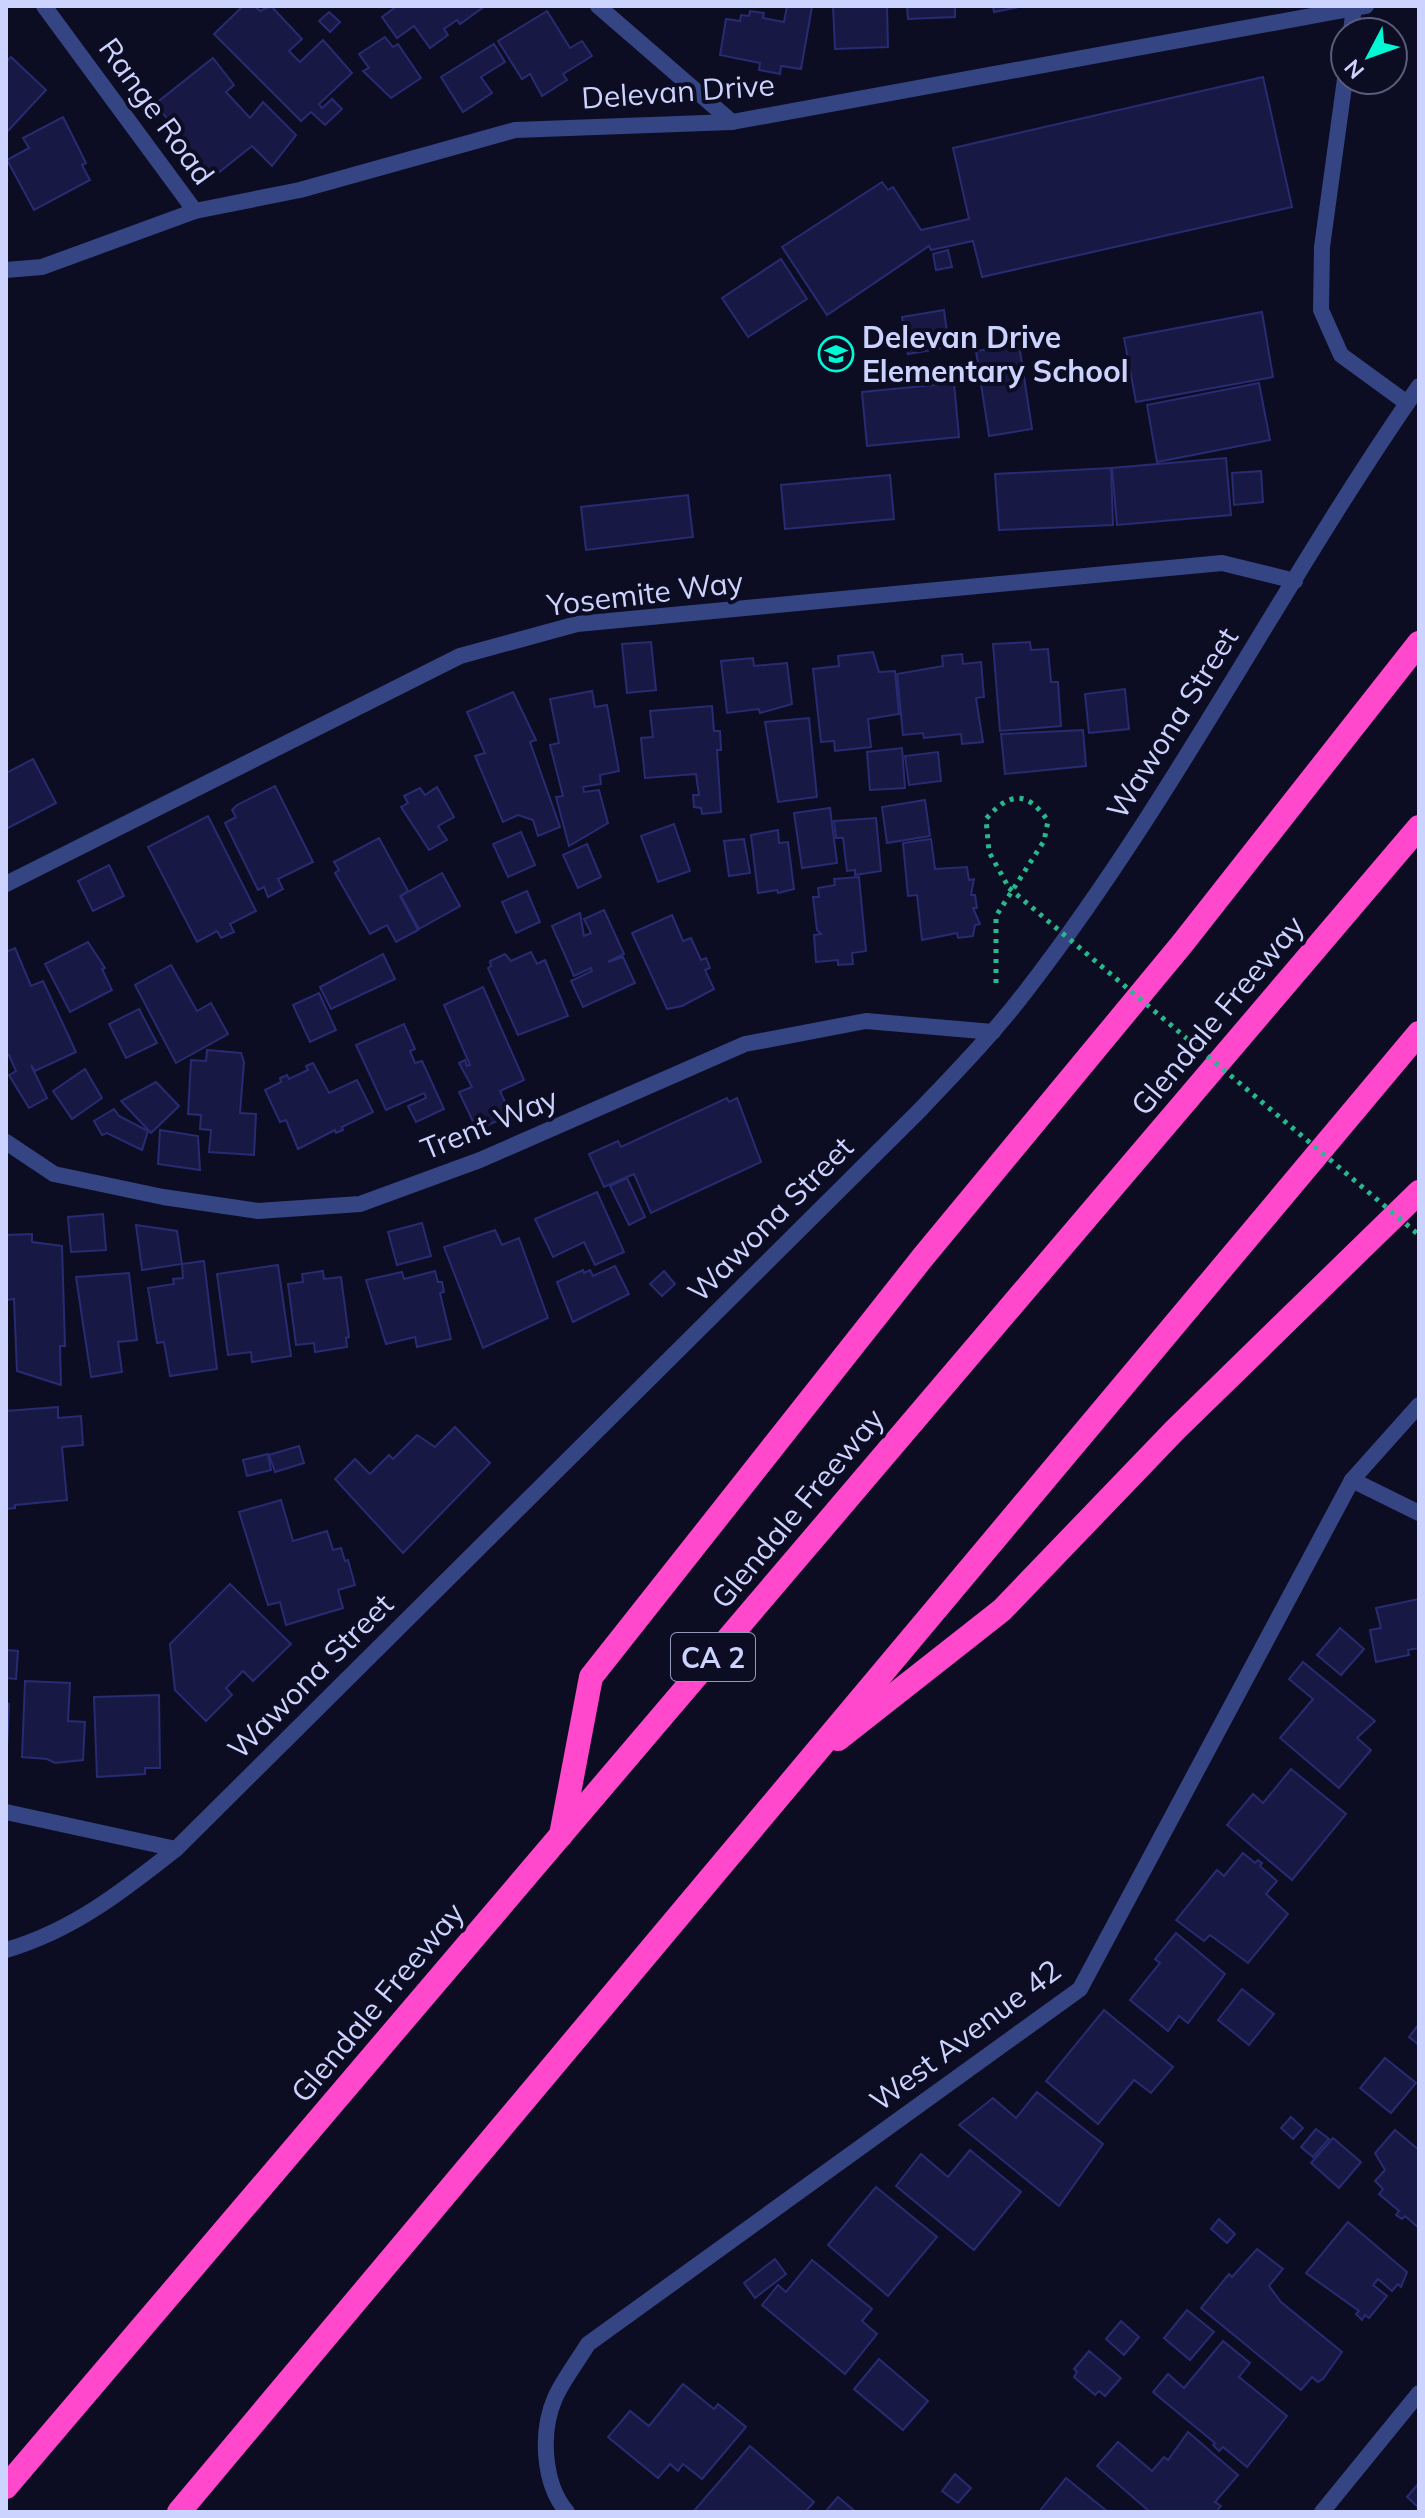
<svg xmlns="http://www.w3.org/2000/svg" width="1425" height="2518" viewBox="0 0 1425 2518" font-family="Mulish,sans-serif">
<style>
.building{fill:#171944;stroke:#282b71;stroke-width:2}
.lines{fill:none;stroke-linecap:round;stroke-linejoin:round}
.path{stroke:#28b88d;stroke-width:5;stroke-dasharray:4 6;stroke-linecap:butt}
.street{stroke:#354483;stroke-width:16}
.highway{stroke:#ff48cb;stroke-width:24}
.path-bridge{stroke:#28b88d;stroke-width:5;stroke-dasharray:4 6;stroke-linecap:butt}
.labels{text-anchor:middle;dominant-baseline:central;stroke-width:8;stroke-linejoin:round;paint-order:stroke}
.shield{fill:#0c0d22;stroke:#9398bd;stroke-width:2}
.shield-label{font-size:28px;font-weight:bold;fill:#cdd3ff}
.street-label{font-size:30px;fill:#cdd3ff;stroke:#0c0d22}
.poi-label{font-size:30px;font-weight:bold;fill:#cdd3ff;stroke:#0c0d22;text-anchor:start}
</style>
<rect width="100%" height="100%" fill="#0c0d22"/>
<g class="building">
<polygon points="243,6 255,6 260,11 271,6 302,39 289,51 300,62 323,40 352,73 319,104 322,108 332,99 342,109 325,125 311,112 301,121 214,34"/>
<polygon points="397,6 485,6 460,24 457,20 444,29 448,35 430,48 414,26 397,38 382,17"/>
<polygon points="787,6 812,7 801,69 781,66 780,74 759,70 760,63 720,55 726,19 740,21 741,15 749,16 750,11 764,13 763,18 784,22"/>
<polygon points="833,6 887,6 888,47 835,49"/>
<polygon points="907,6 955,6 955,17 908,19"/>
<polygon points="993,6 1024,6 994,12"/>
<polygon points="547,11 570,48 582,41 592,56 563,74 567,80 542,96 530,74 522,79 498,41"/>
<polygon points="329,12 340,22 330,32 319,21"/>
<polygon points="385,37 393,47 398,44 421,78 391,98 363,71 369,68 359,54"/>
<polygon points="494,44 505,62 481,77 492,93 463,112 441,77"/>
<polygon points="11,57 46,90 6,133 6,62"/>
<polygon points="213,58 234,85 226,92 250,118 263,102 296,135 272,166 252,146 208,181 178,143 180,134 155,104"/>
<polygon points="1263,77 1292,207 982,277 973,241 931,250 929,246 827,315 782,247 882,182 888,190 893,187 921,230 969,219 953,148"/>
<polygon points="63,117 86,163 82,165 90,180 34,210 7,160 29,148 23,138"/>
<polygon points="948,250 952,267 936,270 933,254"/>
<polygon points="781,259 807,299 748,337 722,298"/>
<polygon points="944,310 949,347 908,354 902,317"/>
<polygon points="1262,312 1273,377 1136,402 1124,338"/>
<polygon points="1019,344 1032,429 989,436 976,351"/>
<polygon points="954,383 959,437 867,446 862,392"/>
<polygon points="1259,383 1270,440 1157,462 1147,405"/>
<polygon points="1226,458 1231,515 1117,525 1112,468"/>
<polygon points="1111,468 1113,525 999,530 995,474"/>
<polygon points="1261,471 1263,502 1234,505 1232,473"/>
<polygon points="890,475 894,519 785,529 781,485"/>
<polygon points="688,495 693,537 586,550 581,507"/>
<polygon points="651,642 656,690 627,693 622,644"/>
<polygon points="1030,642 1031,650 1048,649 1051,682 1058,682 1061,726 1000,731 993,644"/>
<polygon points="873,652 879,672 895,671 899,714 868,719 871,747 835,751 834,741 821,742 813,669 839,666 838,656"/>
<polygon points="962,654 963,664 981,662 984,697 976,698 983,742 962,744 961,734 924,738 923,733 903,735 897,674 943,666 942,656"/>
<polygon points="753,658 754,666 787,663 792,704 760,713 759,709 727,713 721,661"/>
<polygon points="1125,689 1129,729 1089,733 1085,694"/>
<polygon points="592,691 595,707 607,705 619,771 600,775 601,784 583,787 584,792 599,790 608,823 569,846 556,797 563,796 550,745 559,743 550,699"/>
<polygon points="513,692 536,740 530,742 560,827 538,836 533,820 518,815 503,822 475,756 485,753 467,712"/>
<polygon points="712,706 714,731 720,731 721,750 717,750 721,812 702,814 701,808 694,807 693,795 699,795 696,774 645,778 641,738 653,737 650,711"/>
<polygon points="809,718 817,797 778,802 765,722"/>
<polygon points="1083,730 1086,766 1005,774 1001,734"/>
<polygon points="902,748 905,788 870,790 867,752"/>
<polygon points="938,752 941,781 909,785 905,756"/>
<polygon points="33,759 56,803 6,829 6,773"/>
<polygon points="275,786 313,862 278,879 283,889 268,897 264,887 258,890 225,823 236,817 232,810 237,805"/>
<polygon points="437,787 454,817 438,826 447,840 429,850 401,807 408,803 404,796 420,788 425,795"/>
<polygon points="925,800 930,836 887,843 882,807"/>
<polygon points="830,808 837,863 802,868 794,813"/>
<polygon points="208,816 256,911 230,924 234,932 221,938 217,931 197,942 148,847"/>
<polygon points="876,818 881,871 855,875 855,870 847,871 843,838 836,838 834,821"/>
<polygon points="674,824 690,871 658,882 641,836"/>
<polygon points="778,830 779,843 788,842 794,889 778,893 777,890 758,893 751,835"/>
<polygon points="521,832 535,865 508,877 493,844"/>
<polygon points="379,838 408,891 400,896 418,930 396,942 387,925 370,934 335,873 339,870 334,862"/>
<polygon points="744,839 750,873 729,876 724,841"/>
<polygon points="931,839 935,869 967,867 969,880 974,879 971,895 975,895 977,908 973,908 980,924 975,925 973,936 958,938 957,933 922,940 917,895 908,896 903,843"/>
<polygon points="587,844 601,877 578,888 563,855"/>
<polygon points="109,865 124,896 93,911 78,881"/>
<polygon points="442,873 460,906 419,929 401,896"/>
<polygon points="859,877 866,951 852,953 853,964 838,965 838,960 816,962 814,935 821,934 817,930 813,897 819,897 818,888 835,885 834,879"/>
<polygon points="527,891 540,922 516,933 502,902"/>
<polygon points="604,910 624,954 608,962 623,957 635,983 583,1007 571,981 592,971 591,968 574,976 552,926 580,913 584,936 591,933 584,919"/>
<polygon points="672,915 683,941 691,938 701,960 706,958 710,968 705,970 714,989 682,1006 667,1009 632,933"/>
<polygon points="88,942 105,968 102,969 112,990 70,1012 45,964"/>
<polygon points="15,948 31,986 43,981 76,1052 35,1071 31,1065 47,1098 29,1108 9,1075 16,1071 9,1055 6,1056 6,952"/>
<polygon points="531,952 537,964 545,960 568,1016 518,1035 488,968 491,966 490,961 505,954 511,961"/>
<polygon points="383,954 395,979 331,1009 320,987"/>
<polygon points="171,965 197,1011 211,1003 228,1034 176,1063 135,985"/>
<polygon points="483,987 524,1080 500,1091 511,1115 477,1130 459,1092 472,1087 459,1063 465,1060 467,1066 470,1065 444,1005"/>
<polygon points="319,993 336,1030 310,1042 293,1005"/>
<polygon points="139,1009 157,1043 126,1058 109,1024"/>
<polygon points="404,1024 415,1049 410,1051 415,1063 422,1061 444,1109 416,1122 408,1106 426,1098 424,1093 386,1110 356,1045"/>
<polygon points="207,1050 241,1053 244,1062 240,1113 256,1114 254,1155 209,1152 211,1130 200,1129 201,1115 188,1114 191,1060 206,1061"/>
<polygon points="313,1063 329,1093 357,1080 373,1112 342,1127 343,1130 336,1133 335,1130 298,1149 286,1120 280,1122 265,1090 281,1082 280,1078 287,1075 289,1079 308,1070 306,1066"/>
<polygon points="85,1069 102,1098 72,1119 53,1091"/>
<polygon points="156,1082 179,1106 151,1133 121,1101"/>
<polygon points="727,1098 729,1102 737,1098 761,1162 651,1213 634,1174 604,1187 589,1154 618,1141 621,1147"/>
<polygon points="114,1109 119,1116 148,1131 142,1150 107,1133 102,1135 94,1121"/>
<polygon points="160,1130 198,1136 200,1170 158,1164"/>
<polygon points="627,1178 645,1217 629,1225 610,1186"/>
<polygon points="597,1192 624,1252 595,1265 584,1242 553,1257 535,1219"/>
<polygon points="103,1214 106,1250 71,1252 68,1217"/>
<polygon points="422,1223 431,1256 397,1265 388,1232"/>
<polygon points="136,1225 177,1231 182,1264 142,1270"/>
<polygon points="495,1230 502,1245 519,1238 548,1318 483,1348 444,1247"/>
<polygon points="32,1234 32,1242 62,1246 65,1346 60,1346 61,1385 17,1371 14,1299 6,1300 6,1235"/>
<polygon points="204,1261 217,1369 170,1376 164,1342 157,1343 148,1288 174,1284 173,1279 183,1278 182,1264"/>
<polygon points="278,1265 291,1356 252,1362 251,1352 228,1355 217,1274"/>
<polygon points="615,1266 629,1294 573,1322 557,1282 583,1270 584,1273 590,1270 593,1276"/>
<polygon points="323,1271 324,1279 341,1277 349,1337 346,1338 347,1347 315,1352 314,1343 296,1345 288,1284 303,1282 302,1274"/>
<polygon points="435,1271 438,1282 442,1282 444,1292 440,1293 451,1339 417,1347 415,1337 386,1344 366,1280 402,1272 404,1279"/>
<polygon points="664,1271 675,1284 662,1296 650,1284"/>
<polygon points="129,1273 137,1340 118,1342 122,1372 91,1377 76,1277"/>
<polygon points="58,1407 58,1418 81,1416 83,1445 62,1447 67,1500 15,1505 15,1508 6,1509 6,1411"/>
<polygon points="455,1427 490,1463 403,1553 335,1479 355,1459 370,1474 389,1455 393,1459 417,1435 435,1447"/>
<polygon points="299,1446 304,1463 275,1472 269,1455"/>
<polygon points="268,1454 271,1470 247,1476 243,1460"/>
<polygon points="281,1500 293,1541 327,1531 333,1550 341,1548 345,1561 348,1560 355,1585 338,1590 343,1608 286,1625 280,1602 268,1605 239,1512"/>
<polygon points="230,1584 291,1644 253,1681 243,1671 226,1688 232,1695 206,1721 175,1690 170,1644"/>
<polygon points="1419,1593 1419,1648 1408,1650 1409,1655 1376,1662 1370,1630 1381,1628 1376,1608 1419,1599"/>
<polygon points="1340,1628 1364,1649 1341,1675 1317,1655"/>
<polygon points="6,1650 18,1651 16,1679 6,1678"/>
<polygon points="1303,1662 1375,1721 1357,1738 1371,1750 1339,1788 1280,1738 1313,1699 1289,1679"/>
<polygon points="25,1681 70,1683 68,1721 85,1722 83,1760 55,1763 47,1759 22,1757"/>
<polygon points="159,1695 160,1768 145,1768 145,1774 97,1777 94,1697"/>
<polygon points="6,1703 9,1704 6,1769"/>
<polygon points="1291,1769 1346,1814 1292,1880 1227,1825 1253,1794 1263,1803"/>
<polygon points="1243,1853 1255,1863 1258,1860 1262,1863 1260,1866 1277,1881 1266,1894 1288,1914 1248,1963 1210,1935 1204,1941 1176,1920 1217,1870 1224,1876"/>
<polygon points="1176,1933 1225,1974 1188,2023 1179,2016 1168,2031 1130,2000 1160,1963 1155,1959"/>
<polygon points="1242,1989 1274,2014 1249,2045 1218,2020"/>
<polygon points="1104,2010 1173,2067 1151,2093 1134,2080 1098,2124 1046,2081"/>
<polygon points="1419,2024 1419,2045 1409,2037"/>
<polygon points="1385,2058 1416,2083 1391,2113 1360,2088"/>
<polygon points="1037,2092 1103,2144 1059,2206 959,2125 993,2098 1016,2118"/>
<polygon points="1291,2117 1303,2128 1293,2139 1281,2128"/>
<polygon points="1316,2129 1329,2139 1313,2157 1301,2147"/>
<polygon points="1395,2130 1419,2150 1419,2228 1405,2216 1402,2219 1396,2215 1399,2211 1379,2194 1383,2189 1375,2181 1385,2170 1375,2153"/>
<polygon points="1333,2138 1361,2162 1339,2188 1311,2163"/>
<polygon points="970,2150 1021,2192 974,2250 896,2186 921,2154 948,2177"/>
<polygon points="876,2187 937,2237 888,2296 828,2245"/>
<polygon points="1219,2219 1235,2234 1227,2243 1211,2229"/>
<polygon points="1348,2222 1407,2272 1401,2287 1398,2284 1392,2291 1378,2279 1373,2285 1387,2296 1369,2318 1365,2315 1362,2320 1356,2314 1359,2311 1306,2273"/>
<polygon points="1257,2249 1283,2269 1269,2286 1281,2302 1342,2352 1323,2379 1318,2382 1312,2377 1301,2390 1201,2308 1229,2274 1232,2277"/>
<polygon points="775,2259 786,2274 755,2298 744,2283"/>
<polygon points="812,2260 872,2309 862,2321 877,2334 845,2374 762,2305 778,2285 786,2292"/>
<polygon points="1187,2310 1214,2332 1190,2360 1164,2338"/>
<polygon points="1121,2321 1139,2337 1124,2355 1106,2339"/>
<polygon points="1223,2341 1250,2363 1239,2377 1287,2416 1247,2467 1223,2447 1219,2451 1213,2445 1215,2443 1153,2392 1168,2374 1184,2388"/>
<polygon points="1089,2351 1121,2378 1105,2396 1099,2391 1095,2395 1074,2377 1077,2372 1074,2369"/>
<polygon points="879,2359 928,2401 903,2430 854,2389"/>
<polygon points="683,2384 714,2409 718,2404 746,2427 702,2479 683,2464 678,2471 670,2464 658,2478 608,2437 630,2411 649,2426"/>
<polygon points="1188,2432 1238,2475 1215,2502 1221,2506 1216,2512 1150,2512 1097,2466 1118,2442 1152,2471 1164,2457 1168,2460"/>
<polygon points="750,2446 814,2502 805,2512 693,2512"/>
<polygon points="955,2474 971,2488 958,2503 942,2491"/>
<polygon points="1066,2478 1108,2512 1039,2512"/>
<polygon points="1419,2483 1419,2508 1407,2497"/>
<polygon points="838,2497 856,2512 825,2512"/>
</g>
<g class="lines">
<path class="path" d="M996,983V916L1044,841L1048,821C1027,790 1009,792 986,819L989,852L1009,888"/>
<g class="street">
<polyline points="44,6 195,211"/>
<polyline points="598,6 732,122"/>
<polyline points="1351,32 1354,6"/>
<polyline points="1345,79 1322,247 1321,310 1341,355 1407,403"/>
<polyline points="6,270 42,267 195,211 300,190 515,130 732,122 1366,6"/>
<polyline points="6,884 460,656 577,624 1222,563 1295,581"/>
<polyline points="6,1142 54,1174 163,1197 258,1211 360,1204 480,1160 745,1044 866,1021 993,1032"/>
<polyline points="1352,1480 1419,1513"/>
<polyline points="6,1812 176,1849"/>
<path d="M6,1950C72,1931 123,1891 176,1849L921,1109C957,1071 994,1033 1026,991C1173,801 1282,583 1419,386"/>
<path d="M567,2512C543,2484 540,2432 555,2398C563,2380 577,2362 588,2344L1080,1989L1352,1480L1419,1405"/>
<polyline points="1322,2512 1419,2393"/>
</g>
<g class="highway">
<polyline points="838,1739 1002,1610 1175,1430 1419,1192"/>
<polyline points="561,1835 591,1677 923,1257 1182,944 1419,643"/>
<polyline points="6,2487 1419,827"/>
<polyline points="179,2512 1419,1033"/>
</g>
<polyline class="path-bridge" points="1009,888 1419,1235"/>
</g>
<defs>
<g id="school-ring" transform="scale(1.8)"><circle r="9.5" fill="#0c0d22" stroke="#00f8d5" stroke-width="1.5"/><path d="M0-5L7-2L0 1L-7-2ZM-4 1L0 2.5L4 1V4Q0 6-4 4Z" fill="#00f8d5"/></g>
</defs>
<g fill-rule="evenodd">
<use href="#school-ring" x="836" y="354"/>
</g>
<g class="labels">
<rect class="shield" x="671" y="1633" width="84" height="48" rx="6"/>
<g class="shield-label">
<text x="713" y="1657">CA 2</text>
</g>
<g class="street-label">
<text transform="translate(678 91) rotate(-4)">Delevan Drive</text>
<text transform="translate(157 111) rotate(54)">Range Road</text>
<text transform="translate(645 593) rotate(-7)">Yosemite Way</text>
<text transform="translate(1172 723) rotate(-58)">Wawona Street</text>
<text transform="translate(1217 1015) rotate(-50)">Glendale Freeway</text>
<text transform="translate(489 1123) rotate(-22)">Trent Way</text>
<text transform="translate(770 1219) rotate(-45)">Wawona Street</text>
<text transform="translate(797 1508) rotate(-50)">Glendale Freeway</text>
<text transform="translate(310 1676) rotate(-45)">Wawona Street</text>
<text transform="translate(377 2002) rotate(-50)">Glendale Freeway</text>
<text transform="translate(965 2035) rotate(-37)">West Avenue 42</text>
</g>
<g class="poi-label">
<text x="862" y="337">Delevan Drive<tspan x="862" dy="34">Elementary School</tspan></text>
</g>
</g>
<rect width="1425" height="2518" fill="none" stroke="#cdd3ff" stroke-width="16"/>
<g transform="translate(1369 56) rotate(229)"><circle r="38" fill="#0c0d22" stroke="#595c7a" stroke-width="2"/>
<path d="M0-6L14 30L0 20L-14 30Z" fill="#00f8d5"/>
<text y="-12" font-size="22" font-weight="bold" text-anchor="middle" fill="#cdd3ff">N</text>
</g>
</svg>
